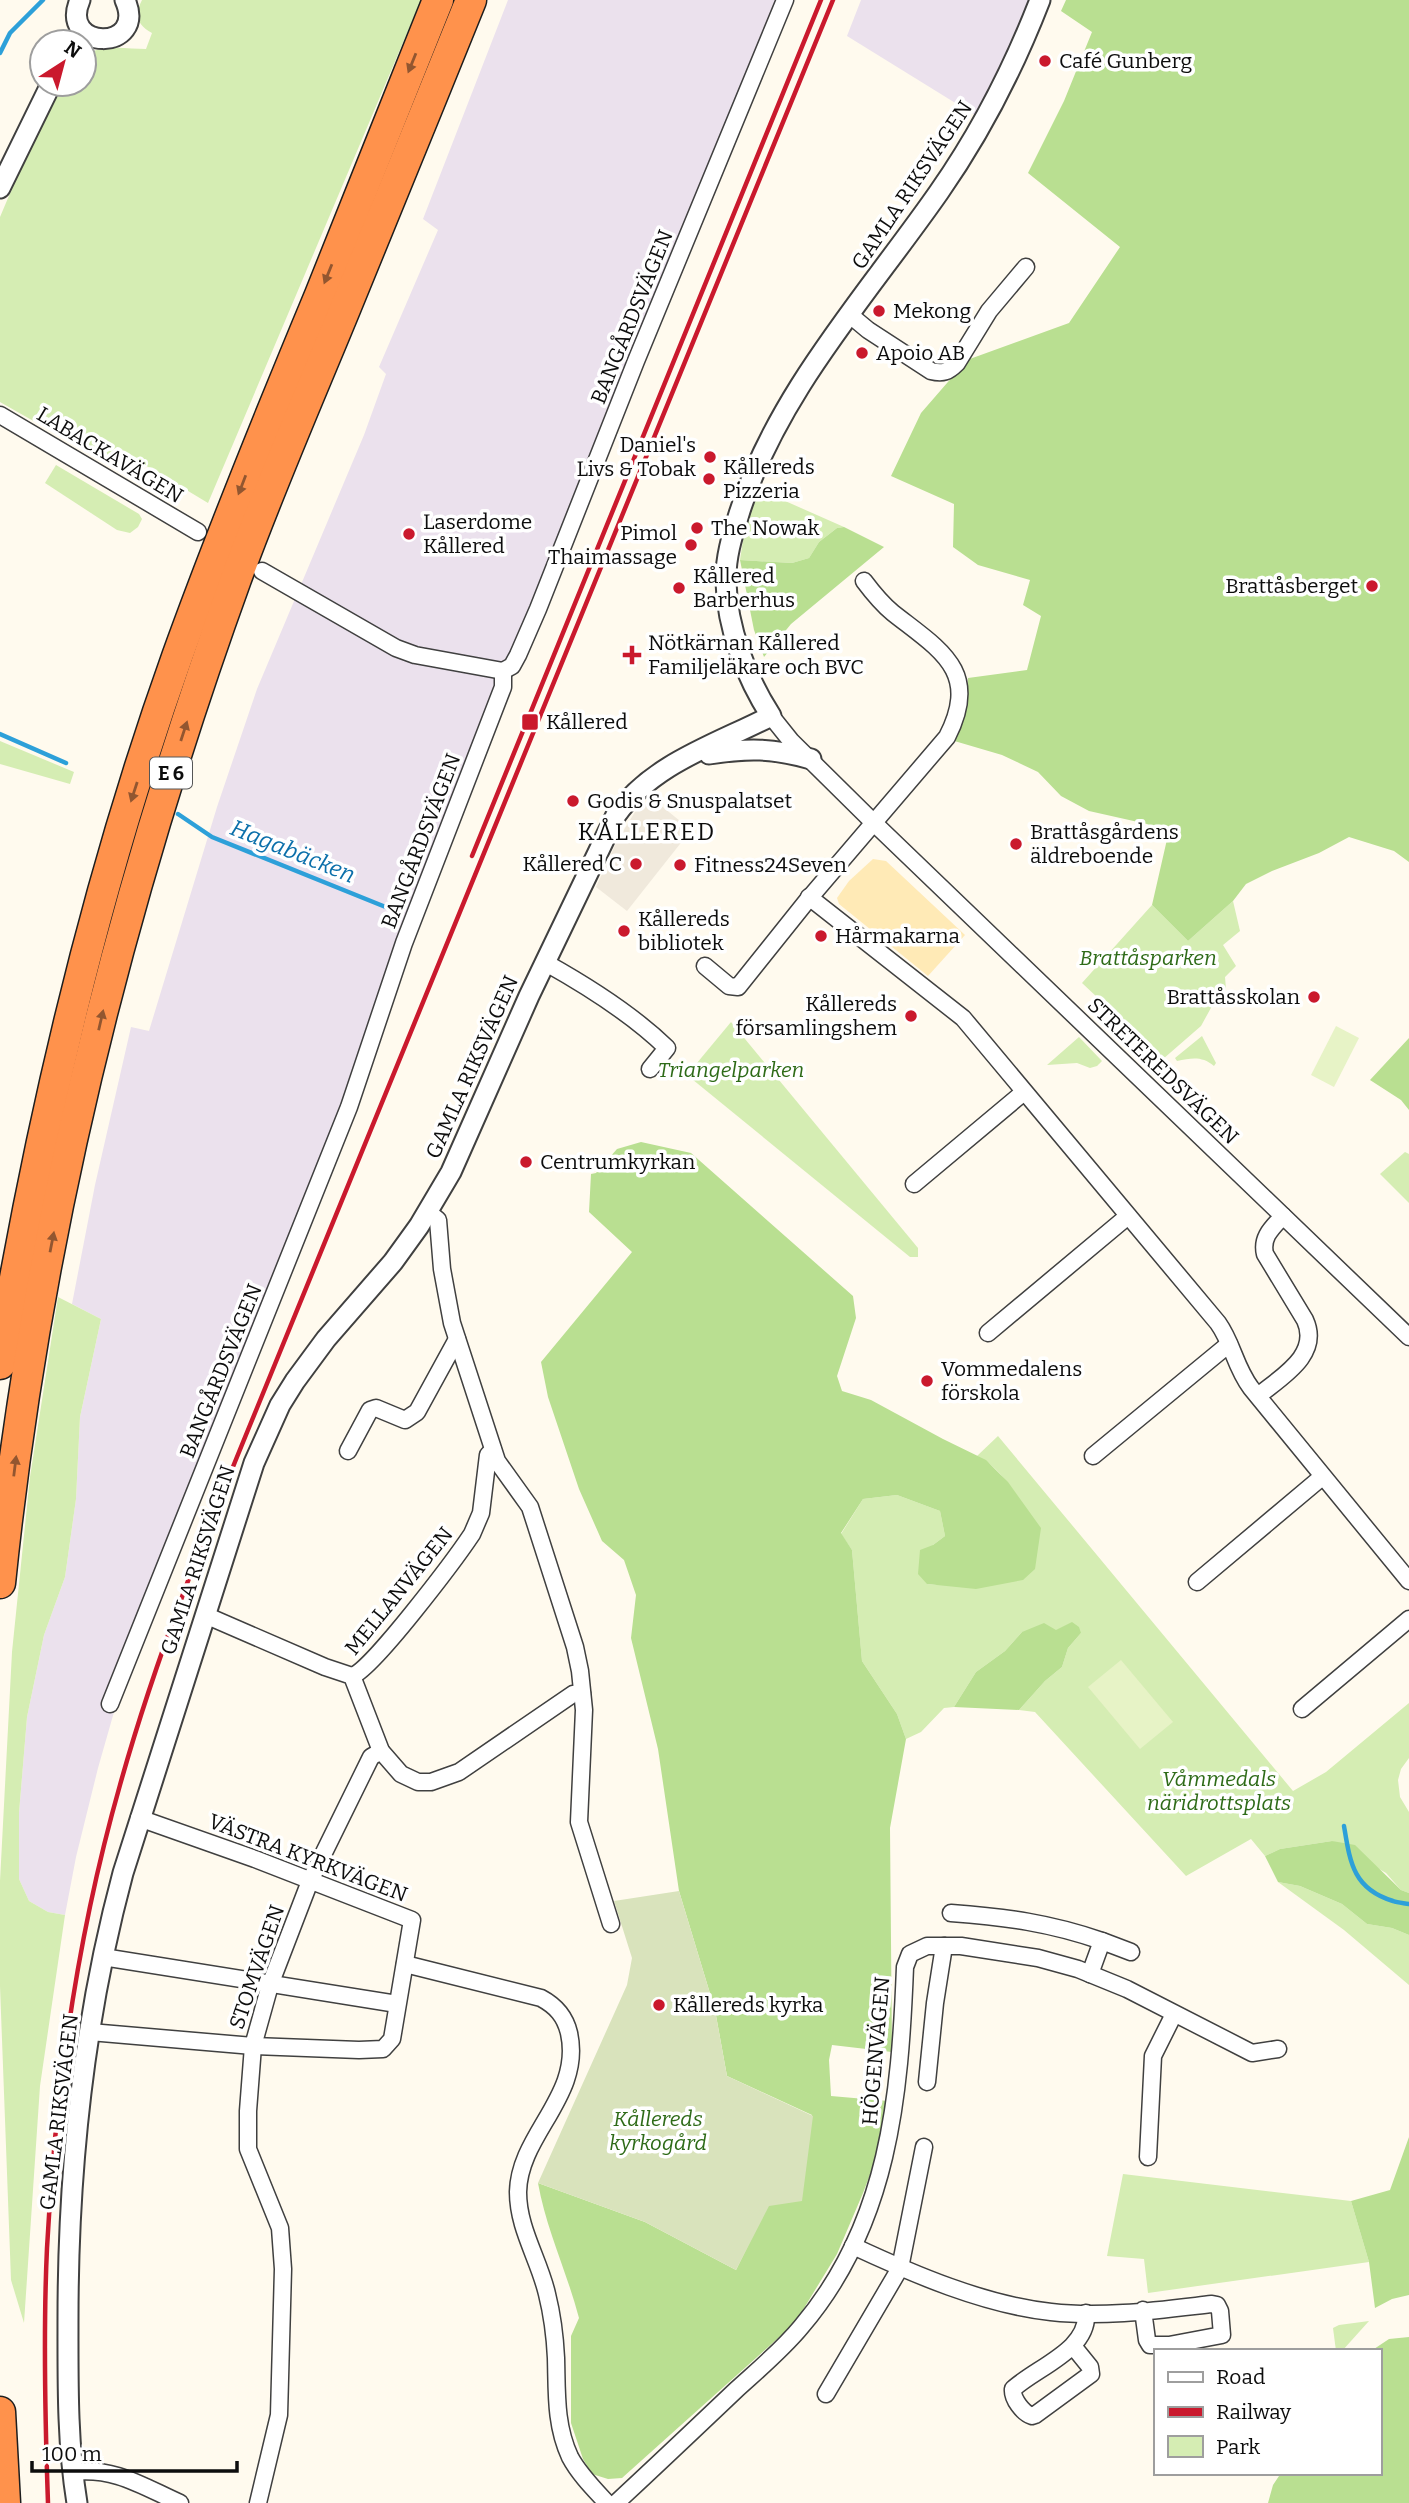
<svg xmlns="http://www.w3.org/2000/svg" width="1409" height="2503" viewBox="0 0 1409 2503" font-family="Bitter,serif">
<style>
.industrial{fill:#ebe1ed}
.green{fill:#d5edb3}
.forest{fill:#b9df91}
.sand{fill:#ffeab6}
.cemetery{fill:#d9e3bc}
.pitch{fill:#e7f3c6}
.plaza{fill:#f0e9dc}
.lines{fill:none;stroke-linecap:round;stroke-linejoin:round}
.stream{stroke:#2da0d9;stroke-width:4.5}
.minor-casing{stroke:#404040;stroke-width:19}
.tertiary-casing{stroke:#404040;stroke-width:23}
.motorway-casing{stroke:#1e1e1e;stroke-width:33}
.minor{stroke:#fff;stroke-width:16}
.tertiary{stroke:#fff;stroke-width:19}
.motorway{stroke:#ff924c;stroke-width:30}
.rail{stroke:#ca192d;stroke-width:4.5}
.oneway{fill:#925630}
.poi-dot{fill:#ca192d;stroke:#fff;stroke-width:2.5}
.labels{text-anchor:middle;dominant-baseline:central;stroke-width:7;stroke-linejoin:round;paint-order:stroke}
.shield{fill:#fff;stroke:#565656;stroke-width:2}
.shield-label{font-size:19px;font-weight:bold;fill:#0d0d0d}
.poi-label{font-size:21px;fill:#0d0d0d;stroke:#fff;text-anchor:start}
.street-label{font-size:21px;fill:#0d0d0d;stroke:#fff}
.park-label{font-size:21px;font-style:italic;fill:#2e6b18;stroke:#fff}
.water-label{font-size:23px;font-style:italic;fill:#0b6faa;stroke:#fff}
.quarter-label{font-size:24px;letter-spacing:2px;fill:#0d0d0d;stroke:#fff}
</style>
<rect width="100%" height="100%" fill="#fffaee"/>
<g class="industrial">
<polygon points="508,0 777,0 656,300 374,1023 122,1684 98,1768 76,1857 65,1915 48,1912 29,1901 19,1879 19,1813 27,1717 44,1635 65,1577 76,1499 80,1417 101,1319 72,1304 95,1185 131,1027 149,1031 217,807 257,689 364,435 386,374 379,367 438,230 423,219"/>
<polygon points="861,0 1034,0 978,117 847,36"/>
</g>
<g class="green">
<path d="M142,0H421L208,503L140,462L111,465L0,402V217L44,113L61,84H84V57C99,43 127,49 146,49L152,33C137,25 134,15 142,0Z"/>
<polygon points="56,465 139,514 142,519 138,527 130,533 117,530 45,483"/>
<polygon points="758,489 844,527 837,528 819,542 809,558 792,563 740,560 744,533"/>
<polygon points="0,741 74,772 70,784 0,764"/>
<polygon points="1233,901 1240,931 1223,945 1236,966 1225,977 1226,989 1212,1006 1201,1026 1163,1059 1082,983 1152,905 1188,941"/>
<polygon points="731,1022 918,1248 918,1257 910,1257 687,1075"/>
<path d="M1202,1036L1216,1063L1214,1066C1202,1056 1192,1058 1177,1061L1175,1058Z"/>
<polygon points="1079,1037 1102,1061 1097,1066 1090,1068 1077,1063 1047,1065"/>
<polygon points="1405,1152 1409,1154 1409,1203 1380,1174"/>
<polygon points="58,1297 101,1319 80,1417 76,1499 65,1577 44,1635 27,1717 19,1813 19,1879 29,1901 48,1912 65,1915 40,2086 24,2323 11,2280 0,1986 0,1881 12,1652 30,1477"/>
<path d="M998,1436L1293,1791L1326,1772L1409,1703V1758L1401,1769L1398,1780L1400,1797L1409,1812V1893L1401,1890L1386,1873L1332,1841L1280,1849L1265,1856L1251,1839L1186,1876L1035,1712L1019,1710L1045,1681L1062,1667L1068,1648L1081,1633L1056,1630L1022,1632L1005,1651L976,1672L954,1707L944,1708L921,1732L906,1739L897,1714L862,1661L852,1550L841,1534L863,1499L897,1495L940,1511L945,1536L933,1545L927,1584L936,1585L1022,1503C1010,1486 997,1465 977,1456Z"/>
<polygon points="1278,1882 1300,1886 1342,1904 1367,1924 1392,1928 1409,1935 1409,1985 1344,1930"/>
<polygon points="1123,2174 1351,2201 1369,2262 1148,2293 1144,2259 1107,2256"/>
<polygon points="1369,2321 1342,2351 1336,2351 1333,2328 1339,2325"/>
</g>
<g class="forest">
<polygon points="1066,0 1409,0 1409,862 1394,851 1349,837 1319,853 1272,871 1246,884 1233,901 1188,941 1152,905 1168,835 1147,824 1089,811 1061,796 1038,772 1002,755 951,740 965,714 968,678 1027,670 1041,616 1023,605 1030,580 978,565 953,547 954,504 891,476 921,413 967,360 1069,323 1120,247 1028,173 1064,101 1092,32 1061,11"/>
<polygon points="844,527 884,547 791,624 764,657 754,630 740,560 792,563 809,558 819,542 837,528"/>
<polygon points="1409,1038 1409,1110 1401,1100 1370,1080"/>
<path d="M641,1142L691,1153L853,1296L856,1318L837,1376L842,1391L871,1400L943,1439L986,1460L1008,1482L1041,1528L1035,1569L1023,1580L976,1589L927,1584L918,1574L920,1550L933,1545L945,1536L940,1511L897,1495L863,1499L841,1533L852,1550L862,1661L897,1714L906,1739L890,1828L892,2052L832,2045L829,2060L831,2096L888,2101L879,2151L863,2193L837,2254L795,2323L622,2478L608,2479L592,2474L583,2459L571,2423V2336L579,2318C567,2272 546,2229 538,2183L645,2222L736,2270L812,2115L727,2076L715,2010L679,1891L658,1749L631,1638L636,1595L624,1560L602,1541L579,1489L548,1397L541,1362L632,1252L589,1212L591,1174L596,1173L617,1149Z"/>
<polygon points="1072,1622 1079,1627 1081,1633 1068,1648 1062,1667 1045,1681 1019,1710 954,1707 976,1672 1005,1651 1022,1632 1044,1623 1056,1630"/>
<polygon points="1332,1841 1355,1845 1401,1890 1409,1893 1409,1935 1392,1928 1367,1924 1342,1904 1300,1886 1278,1882 1265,1856 1280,1849"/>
<polygon points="1409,2137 1409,2295 1392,2299 1375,2308 1369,2262 1351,2201 1390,2190"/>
<polygon points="1409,2337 1409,2503 1268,2503 1273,2485 1281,2473 1379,2473 1379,2351 1371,2351 1389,2339"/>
</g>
<polygon class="sand" points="873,859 886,861 965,935 928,976 839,904 837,898 849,881"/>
<polygon class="cemetery" points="679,1891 715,2010 727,2076 813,2116 802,2201 769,2206 736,2270 645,2222 538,2183 627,1985 632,1958 614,1901"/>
<g class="pitch">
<polygon points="1336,1026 1359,1038 1334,1087 1311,1075"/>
<polygon points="1121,1660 1173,1722 1140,1749 1088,1687"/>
</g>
<polygon class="plaza" points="653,799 691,830 627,911 596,887 617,841 635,812"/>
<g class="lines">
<g class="stream">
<polyline points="0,53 10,33 43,0"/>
<polyline points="0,734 66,763"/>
<polyline points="178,814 212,837 398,912"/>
<path d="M1344,1826C1350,1862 1353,1889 1393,1901C1398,1903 1404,1903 1409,1904"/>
</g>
<g class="minor-casing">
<g id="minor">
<path d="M850,315L868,330L931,371C943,374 948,372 957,363L989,311L1026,267"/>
<polyline points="0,415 198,532"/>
<polyline points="262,571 396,648 415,655 503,671"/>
<polyline points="503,671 512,666 518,655 538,609 636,361 785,0"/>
<polyline points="771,716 791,741 873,822 1409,1337"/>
<path d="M809,897L963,1018L1218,1323C1233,1344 1235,1367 1251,1388L1409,1581"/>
<path d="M546,963C589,987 632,1014 667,1048L650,1069"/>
<path d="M705,966L729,986L738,987L806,902L947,737C981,671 940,650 893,613C882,604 873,593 864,581"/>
<polyline points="914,1184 1024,1092"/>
<polyline points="428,1212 438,1220 442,1269 452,1323 497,1461 530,1507 575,1647 580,1671 584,1710 579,1822 611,1924"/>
<polyline points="988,1333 1128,1216"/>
<path d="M1258,1396C1281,1377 1321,1355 1305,1320L1265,1254C1261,1237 1272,1228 1283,1216"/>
<polyline points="348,1451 370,1410 376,1408 405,1420 417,1412 457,1339"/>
<polyline points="1093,1456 1229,1344"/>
<polyline points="1197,1582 1322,1477"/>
<polyline points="205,1615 325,1667 352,1676 381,1751 401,1774 418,1782 431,1782 459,1772 573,1694 582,1693"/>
<path d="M352,1676C372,1670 456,1558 472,1534L481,1513L488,1455L493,1450"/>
<polyline points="110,1704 349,1107 404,943 503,687 503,671"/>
<polyline points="1302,1709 1409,1619"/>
<path d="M951,1913C1006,1917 1050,1923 1102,1941"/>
<polyline points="103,1957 397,2004"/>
<path d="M405,1964L541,1998C556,2006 565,2016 569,2033C583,2096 519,2134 518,2192C518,2229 539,2259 547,2294C552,2314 555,2337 556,2358C557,2392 555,2425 570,2457C579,2474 594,2489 607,2503"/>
<polyline points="1090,1974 1102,1941 1131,1952"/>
<polyline points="90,2032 253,2046 359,2050 383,2049 392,2039 412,1920 255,1859 139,1818"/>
<polyline points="927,2082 935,2003 944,1946"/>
<polyline points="1148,2157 1153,2056 1174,2014"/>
<path d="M853,2246C913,2274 985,2305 1051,2312C1104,2318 1160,2310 1212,2304L1217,2305L1220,2311L1222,2335L1169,2345H1150L1147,2340L1143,2310"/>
<path d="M1073,2346L1090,2367L1091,2374L1035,2415L1032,2416C1023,2413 1012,2399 1013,2389C1037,2367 1089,2350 1086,2313"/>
<polyline points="826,2394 900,2268 924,2147"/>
<path d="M72,2472C115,2467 142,2486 180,2503"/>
<polyline points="258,2503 279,2415 283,2269 280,2228 248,2149 248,2111 253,2046 270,1985 310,1881 371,1757 381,1751"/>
<path d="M616,2503C656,2466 696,2428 736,2390C758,2370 782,2350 801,2327C889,2224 900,2096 905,1967L910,1954L927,1946H961L1038,1958L1078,1969L1127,1989L1252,2053L1278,2049"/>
</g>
</g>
<g class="tertiary-casing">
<g id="tertiary">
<path d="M80,0C58,51 148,52 125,0"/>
<polyline points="0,188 51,84"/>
<path d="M709,754C748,748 772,748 811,759"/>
<path d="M77,2503C67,2442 68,2380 68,2318C68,2168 84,2018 123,1873L254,1463L280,1405L295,1381L326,1339L393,1262L419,1226L451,1172L529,996L616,815C653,763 717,744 771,716C746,677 727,628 726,582C725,559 732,536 739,514C776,394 868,294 939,192C981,132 1014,67 1040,0"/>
</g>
</g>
<g class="motorway-casing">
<g id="motorway">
<path d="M0,1364C40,1124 95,886 177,657C221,535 270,415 320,295C360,197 398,98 438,0"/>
<path d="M0,1583C35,1241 119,902 236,579C269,488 308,399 345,309C388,206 429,103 471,0"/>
<polyline points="0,2412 5,2503"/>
</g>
</g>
<use href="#minor" class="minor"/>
<use href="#tertiary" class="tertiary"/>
<use href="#motorway" class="motorway"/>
<g class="rail">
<polyline points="472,856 821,0"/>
<path d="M48,2503C45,2418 43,2333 47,2248C55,2092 77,1936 120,1785C156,1656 206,1532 257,1408L833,0"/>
</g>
</g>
<defs><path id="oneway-solid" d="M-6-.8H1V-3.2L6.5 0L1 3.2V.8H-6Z" transform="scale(1.75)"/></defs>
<g class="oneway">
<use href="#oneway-solid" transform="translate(412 63) rotate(112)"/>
<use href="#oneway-solid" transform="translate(328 274) rotate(112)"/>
<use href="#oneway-solid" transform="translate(242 485) rotate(111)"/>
<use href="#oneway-solid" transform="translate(184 731) rotate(-72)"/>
<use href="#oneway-solid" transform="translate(134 792) rotate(108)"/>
<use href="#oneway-solid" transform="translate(101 1020) rotate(-77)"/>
<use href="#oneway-solid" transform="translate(52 1242) rotate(-79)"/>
<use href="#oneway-solid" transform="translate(15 1466) rotate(-83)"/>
</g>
<g class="poi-dot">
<circle cx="1045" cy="61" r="7"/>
<circle cx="879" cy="311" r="7"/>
<circle cx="862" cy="353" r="7"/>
<circle cx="710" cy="457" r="7"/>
<circle cx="709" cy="479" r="7"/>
<circle cx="697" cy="528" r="7"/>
<circle cx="409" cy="534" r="7"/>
<circle cx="691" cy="545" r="7"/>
<circle cx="1372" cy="586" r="7"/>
<circle cx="679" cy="588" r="7"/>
<path d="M628.5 644.5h7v7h7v7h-7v7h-7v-7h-7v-7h7z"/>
<rect x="521" y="713" width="18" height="18" rx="3.5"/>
<circle cx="573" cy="801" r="7"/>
<circle cx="1016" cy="844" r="7"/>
<circle cx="636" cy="864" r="7"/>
<circle cx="680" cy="865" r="7"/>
<circle cx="624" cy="931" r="7"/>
<circle cx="821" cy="936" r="7"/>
<circle cx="1314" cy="997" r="7"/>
<circle cx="911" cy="1016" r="7"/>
<circle cx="526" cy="1162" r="7"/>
<circle cx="927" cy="1381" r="7"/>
<circle cx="659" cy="2005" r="7"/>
</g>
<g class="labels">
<rect class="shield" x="150" y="757.5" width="42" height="31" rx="5"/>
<g class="shield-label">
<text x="171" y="773">E 6</text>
</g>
<g class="poi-label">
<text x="1059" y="61">Café Gunberg</text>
<text x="893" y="311">Mekong</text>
<text x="876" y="353">Apoio AB</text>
<text x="696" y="445" text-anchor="end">Daniel's<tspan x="696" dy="24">Livs &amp; Tobak</tspan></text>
<text x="723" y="467">Kållereds<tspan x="723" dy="24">Pizzeria</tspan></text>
<text x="423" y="522">Laserdome<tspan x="423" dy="24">Kållered</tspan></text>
<text x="711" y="528">The Nowak</text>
<text x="677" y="533" text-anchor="end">Pimol<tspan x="677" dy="24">Thaimassage</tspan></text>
<text x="693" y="576">Kållered<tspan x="693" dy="24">Barberhus</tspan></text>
<text x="1358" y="586" text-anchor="end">Brattåsberget</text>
<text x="648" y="643">Nötkärnan Kållered<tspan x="648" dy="24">Familjeläkare och BVC</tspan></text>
<text x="546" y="722">Kållered</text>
<text x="587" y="801">Godis &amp; Snuspalatset</text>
<text x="1030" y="832">Brattåsgårdens<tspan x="1030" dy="24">äldreboende</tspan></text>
<text x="622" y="864" text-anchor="end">Kållered C</text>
<text x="694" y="865">Fitness24Seven</text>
<text x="638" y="919">Kållereds<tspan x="638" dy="24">bibliotek</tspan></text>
<text x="835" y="936">Hårmakarna</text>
<text x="1300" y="997" text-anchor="end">Brattåsskolan</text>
<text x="897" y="1004" text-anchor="end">Kållereds<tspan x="897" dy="24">församlingshem</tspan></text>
<text x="540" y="1162">Centrumkyrkan</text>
<text x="941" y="1369">Vommedalens<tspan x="941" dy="24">förskola</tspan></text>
<text x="673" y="2005">Kållereds kyrka</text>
</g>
<g class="street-label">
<text transform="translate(912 185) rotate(-56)">GAMLA RIKSVÄGEN</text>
<text transform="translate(632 317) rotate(-68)">BANGÅRDSVÄGEN</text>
<text transform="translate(110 455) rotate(31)">LABACKAVÄGEN</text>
<text transform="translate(421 841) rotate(-69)">BANGÅRDSVÄGEN</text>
<text transform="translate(472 1067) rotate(-66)">GAMLA RIKSVÄGEN</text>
<text transform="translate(1163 1071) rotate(44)">STRETEREDSVÄGEN</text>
<text transform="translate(221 1371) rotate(-68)">BANGÅRDSVÄGEN</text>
<text transform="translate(198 1560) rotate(-72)">GAMLA RIKSVÄGEN</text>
<text transform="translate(399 1591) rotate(-51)">MELLANVÄGEN</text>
<text transform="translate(308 1858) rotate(21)">VÄSTRA KYRKVÄGEN</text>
<text transform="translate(257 1967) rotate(-71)">STOMVÄGEN</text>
<text transform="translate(876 2051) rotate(-85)">HÖGENVÄGEN</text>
<text transform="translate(59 2112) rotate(-83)">GAMLA RIKSVÄGEN</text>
</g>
<g class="park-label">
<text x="1148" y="958">Brattåsparken</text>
<text x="731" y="1070">Triangelparken</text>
<text x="1219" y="1779">Våmmedals<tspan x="1219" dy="24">näridrottsplats</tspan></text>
<text x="658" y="2119">Kållereds<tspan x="658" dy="24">kyrkogård</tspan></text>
</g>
<g class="water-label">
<text transform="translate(293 851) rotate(22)">Hagabäcken</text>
</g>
<g class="quarter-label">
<text x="647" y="832">KÅLLERED</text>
</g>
</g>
<rect x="1154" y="2349" width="228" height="126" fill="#ffffff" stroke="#9e9e9e" stroke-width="2"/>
<rect x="1168" y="2372" width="35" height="10" fill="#ffffff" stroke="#9e9e9e" stroke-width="2"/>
<text x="1216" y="2384" font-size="21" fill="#0d0d0d">Road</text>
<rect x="1168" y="2407" width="35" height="10" fill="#ca192d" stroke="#9e9e9e" stroke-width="2"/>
<text x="1216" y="2419" font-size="21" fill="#0d0d0d">Railway</text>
<rect x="1168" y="2436" width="35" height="21" fill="#d5edb3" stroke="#9e9e9e" stroke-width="2"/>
<text x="1216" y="2454" font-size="21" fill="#0d0d0d">Park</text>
<g transform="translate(63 63) rotate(36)"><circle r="33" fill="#ffffff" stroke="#9e9e9e" stroke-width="2"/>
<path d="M0-5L12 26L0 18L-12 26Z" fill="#ca192d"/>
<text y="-10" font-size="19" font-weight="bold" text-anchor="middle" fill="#0d0d0d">N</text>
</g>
<path d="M32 2461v10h205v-10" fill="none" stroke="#0d0d0d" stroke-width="3.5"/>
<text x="42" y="2461" font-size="21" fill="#0d0d0d" stroke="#ffffff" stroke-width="5" paint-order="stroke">100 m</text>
</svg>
